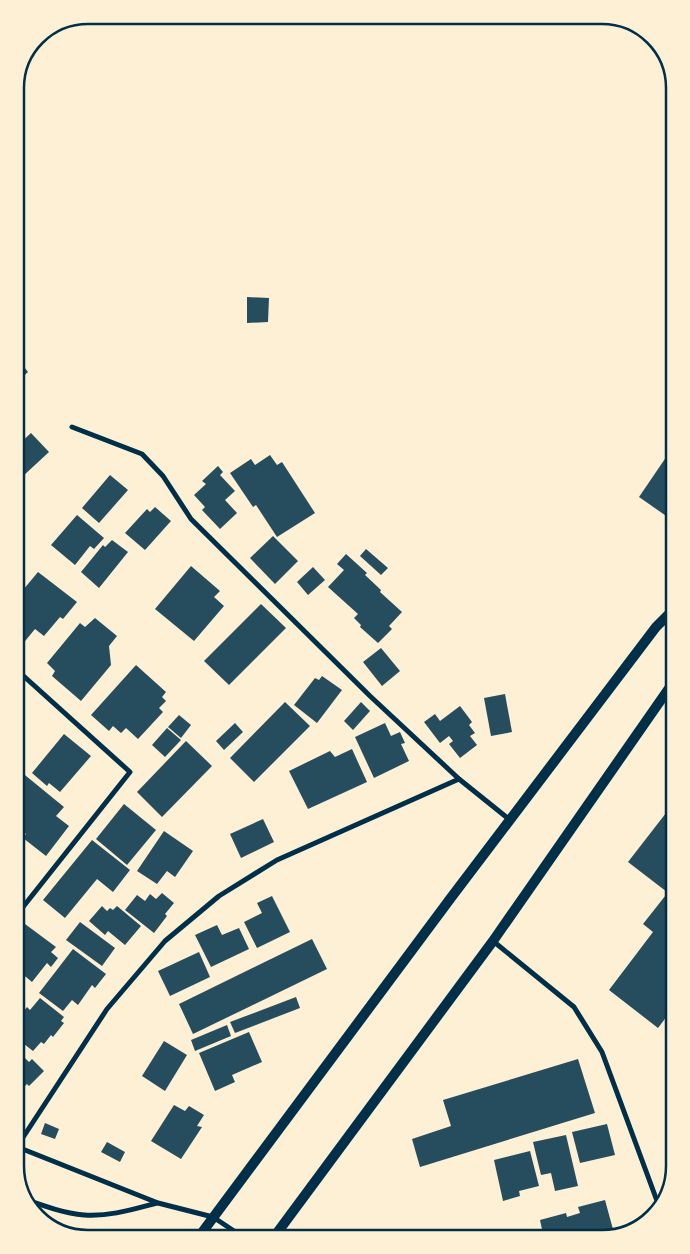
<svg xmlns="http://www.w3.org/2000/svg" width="690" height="1254" viewBox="0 0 690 1254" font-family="Merriweather,serif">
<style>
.building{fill:#264d5e}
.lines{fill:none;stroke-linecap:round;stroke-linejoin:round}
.minor{stroke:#003049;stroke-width:5}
.secondary{stroke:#003049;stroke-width:10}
.rim{fill:none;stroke:#003049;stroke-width:2.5}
</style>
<rect width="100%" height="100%" fill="#fdf0d5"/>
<g class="building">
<polygon points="247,297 269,298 268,322 247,323"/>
<polygon points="17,358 28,372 17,382"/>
<polygon points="31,433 49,452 22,477 17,472 17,446"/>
<polygon points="671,450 672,520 639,497"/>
<polygon points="270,455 277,465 282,462 315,513 277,537 256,505 253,507 230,473 251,459 255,465"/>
<polygon points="218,466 223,472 220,475 235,491 225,500 237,513 220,529 202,510 205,507 194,495 206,484 202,481"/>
<polygon points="110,475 128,490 99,523 82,508"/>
<polygon points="155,507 171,521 145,550 125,533 147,509 150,512"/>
<polygon points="77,515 104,538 94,549 90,546 75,565 51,545"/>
<polygon points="273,536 298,561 275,584 250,558"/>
<polygon points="112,540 128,552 99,588 81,572 103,545 105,547"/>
<polygon points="366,549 388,568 381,575 360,556"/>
<polygon points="346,554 367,573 365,575 381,590 380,592 402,612 389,626 392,629 378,643 360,627 361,625 354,618 358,614 328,587 344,570 337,564"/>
<polygon points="191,566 220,591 214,597 224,606 194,641 155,609"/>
<polygon points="313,567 325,580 308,595 297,582"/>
<polygon points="38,572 77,602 63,619 60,617 44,636 35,629 21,646 18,643 18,596"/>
<polygon points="261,604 286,628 229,685 204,661"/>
<polygon points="95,618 117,636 109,646 111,665 81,701 52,676 55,671 47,663 80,623 85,627"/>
<polygon points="381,648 400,671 382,686 363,662"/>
<polygon points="136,665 166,692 162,697 166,701 159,708 163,712 138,739 126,728 121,733 113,726 109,731 91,715"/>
<polygon points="322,676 342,690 317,723 294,705 315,678 319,680"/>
<polygon points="505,694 512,732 491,736 484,698"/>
<polygon points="285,702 310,726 254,782 230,758"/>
<polygon points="361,702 370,711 353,730 344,721"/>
<polygon points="460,706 472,722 469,725 475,733 470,736 477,745 460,758 449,744 453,741 449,736 440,743 424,722 435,714 440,721"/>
<polygon points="179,715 191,725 181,738 168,727"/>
<polygon points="235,723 243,732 224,750 216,741"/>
<polygon points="385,723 391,736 400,732 405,743 401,744 409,761 374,778 355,737"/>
<polygon points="167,728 181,740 165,757 152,745"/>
<polygon points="64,734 91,756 60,792 49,783 47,786 32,773"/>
<polygon points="186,741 212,766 162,817 137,792"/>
<polygon points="352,749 367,782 308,809 289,771 330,751 335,757"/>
<polygon points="20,771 64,807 56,816 69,826 46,856 23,838 26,834 19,828"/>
<polygon points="124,804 156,830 127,865 96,839"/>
<polygon points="673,804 673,883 667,892 628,862"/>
<polygon points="263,819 274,842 241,858 230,834"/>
<polygon points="164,831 193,851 175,877 167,871 157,884 137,871"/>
<polygon points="92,840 130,870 113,892 97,879 65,918 43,900"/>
<polygon points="673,886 674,1016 670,1012 658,1028 609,990 653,932 643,924"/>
<polygon points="162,893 174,903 165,914 167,916 154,933 125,910 137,895 145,901 150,894 156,899"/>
<polygon points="272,896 290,932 257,948 244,922 262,913 257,903"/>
<polygon points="102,906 107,911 110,908 113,910 117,906 141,926 125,945 108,931 105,935 89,921"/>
<polygon points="80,922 115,948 102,966 66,940"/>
<polygon points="25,924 56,947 51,952 58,958 51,967 47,963 32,982 20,972 19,931"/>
<polygon points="217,925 222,935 239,928 249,949 211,967 195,935"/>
<polygon points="312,939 327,969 193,1034 179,1004"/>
<polygon points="73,949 106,974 95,988 92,985 78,1005 72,1000 63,1011 39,993"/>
<polygon points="199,952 210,977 170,996 158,971"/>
<polygon points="296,997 300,1008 235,1033 230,1022"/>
<polygon points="40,998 64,1017 61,1021 64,1023 53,1037 51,1035 44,1044 41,1042 33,1051 24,1044 20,1049 20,1016 27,1007 30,1010"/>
<polygon points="227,1025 231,1036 195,1051 191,1040"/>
<polygon points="249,1032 262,1062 232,1075 235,1082 215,1091 199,1053"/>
<polygon points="164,1041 187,1055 165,1091 142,1076"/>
<polygon points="22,1055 29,1062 32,1059 44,1071 29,1086 27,1084 20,1091 20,1057"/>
<polygon points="578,1059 595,1113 420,1167 412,1139 451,1126 443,1100"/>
<polygon points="174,1105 185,1111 189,1106 204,1115 197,1126 202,1127 181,1159 151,1141"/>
<polygon points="45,1123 59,1129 55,1139 41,1134"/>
<polygon points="607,1124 615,1155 580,1163 572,1132"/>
<polygon points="566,1135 578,1186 555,1191 551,1173 541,1175 533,1142"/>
<polygon points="107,1142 125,1152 120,1162 101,1152"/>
<polygon points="530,1151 539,1186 519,1191 520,1196 503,1201 494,1160"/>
<polygon points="605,1200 614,1233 543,1234 540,1220 566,1213 567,1217 580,1213 578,1207"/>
</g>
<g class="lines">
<g class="minor">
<polyline points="72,427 142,454 163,476 191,519 370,696 459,779 510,820"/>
<polyline points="18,671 130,772 19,912"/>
<polyline points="493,941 574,1007 602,1052 660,1209"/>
<polyline points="20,1142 107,1009 165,941 219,896 277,860 459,779"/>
<polyline points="20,1148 158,1203 213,1217 243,1237"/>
<path d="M24,1199C44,1206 63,1213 84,1215C109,1217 134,1209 157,1203"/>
</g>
<g class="secondary">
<polyline points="274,1237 493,941 672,684"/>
<polyline points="198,1238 450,899 656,627 672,611"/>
</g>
</g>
<path d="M0 0H690V1254H0ZM88 24H602A64 64 0 0 1 666 88V1166A64 64 0 0 1 602 1230H88A64 64 0 0 1 24 1166V88A64 64 0 0 1 88 24Z" fill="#fdf0d5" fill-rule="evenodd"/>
<path class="rim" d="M88 24H602A64 64 0 0 1 666 88V1166A64 64 0 0 1 602 1230H88A64 64 0 0 1 24 1166V88A64 64 0 0 1 88 24Z"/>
</svg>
